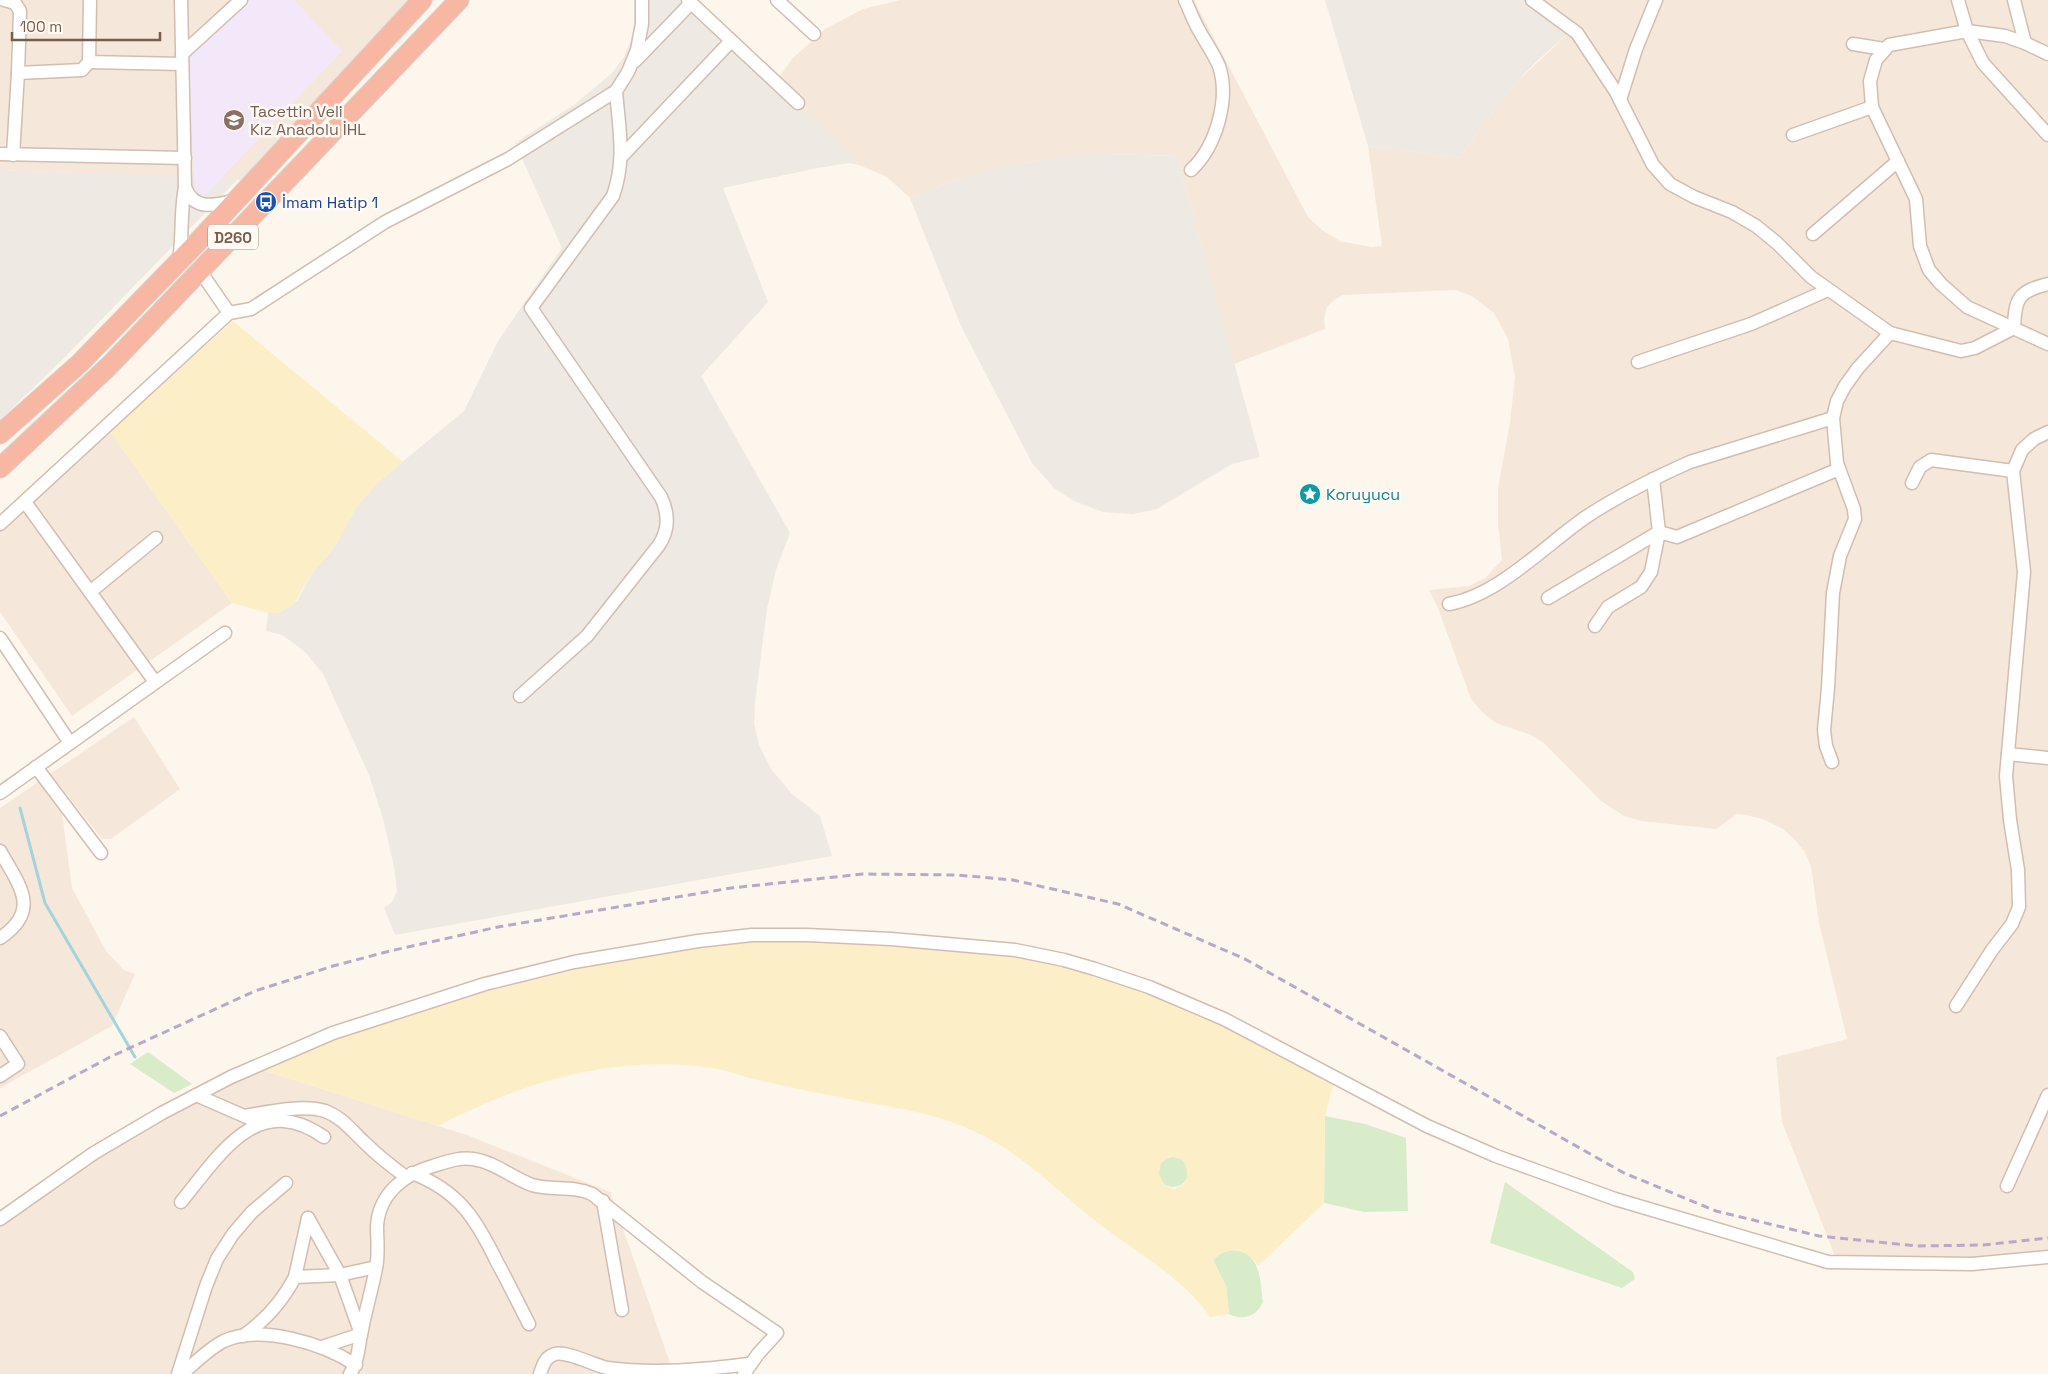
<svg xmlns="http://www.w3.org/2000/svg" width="2048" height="1374" viewBox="0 0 2048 1374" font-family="'Space Grotesk',sans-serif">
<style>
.residential{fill:#f5e8da}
.industrial{fill:#efe9e4}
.education{fill:#f3e8fa}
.green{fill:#d8ecc9}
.sand{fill:#fcefc7;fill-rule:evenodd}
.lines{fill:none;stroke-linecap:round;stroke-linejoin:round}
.stream{stroke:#a5d3da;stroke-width:3}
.minor-casing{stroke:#d1beb0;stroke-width:15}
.highway-casing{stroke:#dad1cd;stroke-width:21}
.minor{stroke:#fff;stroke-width:12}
.highway{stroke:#f7b7a3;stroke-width:19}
.rail{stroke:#b9a8c9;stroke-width:3;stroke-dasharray:8 5;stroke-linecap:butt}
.labels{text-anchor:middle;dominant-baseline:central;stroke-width:5;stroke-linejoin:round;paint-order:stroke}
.shield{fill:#fffaf3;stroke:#a28b7f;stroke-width:1}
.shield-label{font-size:15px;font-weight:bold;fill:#7a5c4d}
.education-label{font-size:16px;fill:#785e54;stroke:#fffaf3;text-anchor:start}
.transit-label{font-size:16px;fill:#164399;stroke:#fffaf3;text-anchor:start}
.culture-label{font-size:16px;fill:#0d838f;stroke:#fffaf3;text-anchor:start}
</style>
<rect width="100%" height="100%" fill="#fdf6ec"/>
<g class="residential">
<polygon points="0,0 435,0 267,181 0,170"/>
<polygon points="900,0 1194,0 1308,217 1322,230 1340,241 1371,247 1382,246 1368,146 1460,158 1487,119 1517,82 1575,27 1542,0 2048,0 2048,1251 2002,1262 1835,1256 1782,1122 1776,1057 1847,1039 1819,923 1811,866 1804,851 1795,840 1783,829 1765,820 1747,815 1737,814 1716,829 1641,821 1624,816 1601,801 1544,743 1531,735 1496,723 1482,712 1471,699 1438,608 1429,590 1469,586 1485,578 1502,560 1498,524 1498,488 1510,423 1515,376 1508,339 1494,313 1472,296 1455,290 1343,295 1334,300 1327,307 1324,318 1325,329 1234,364 1177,156 1106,154 1034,161 958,179 910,198 887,177 859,165 776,81 793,58 825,29 863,9"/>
<polygon points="110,431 232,603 72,716 0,612 0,528"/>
<polygon points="134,717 180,789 111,839 102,839 58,783 72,888 106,951 124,970 135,974 112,1026 0,1088 0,808"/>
<polygon points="256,1068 467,1135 610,1192 674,1374 0,1374 0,1220 108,1146"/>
</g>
<g class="industrial">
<polygon points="634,0 697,0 859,165 849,163 818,168 723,188 768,302 701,376 790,533 776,570 767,609 755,702 754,724 759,745 771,769 792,794 820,816 832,856 395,935 384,908 392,902 397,891 394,867 383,819 369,775 323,674 306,653 295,644 282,635 266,631 268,613 279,613 297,601 314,570 332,551 357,506 378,482 464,411 498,341 562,248 515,143 575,104 612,73 624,57 631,40 634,22"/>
<polygon points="1325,0 1542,0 1575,27 1535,63 1517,82 1487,119 1460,158 1368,146"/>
<polygon points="1106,154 1177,156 1260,457 1232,464 1157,509 1133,514 1103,512 1074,501 1054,488 1032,463 961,326 910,198 958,179 1008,166 1059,157"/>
<polygon points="0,170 238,179 64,358 0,420"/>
</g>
<polygon class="education" points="242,0 294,0 342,51 204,196 195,188 186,50"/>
<g class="green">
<polygon points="148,1052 192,1084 174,1093 130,1064"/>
<polygon points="1325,1116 1365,1124 1406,1138 1408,1211 1364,1212 1324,1203"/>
<circle cx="1173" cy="1172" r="15"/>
<polygon points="1505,1182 1633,1272 1635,1279 1622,1288 1490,1243"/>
<path d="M1232,1250C1261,1251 1260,1280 1263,1302C1257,1316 1243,1321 1229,1314L1226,1286L1213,1260L1221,1253Z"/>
</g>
<g class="sand">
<polygon points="233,321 403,462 378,482 357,506 332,551 314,570 293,605 279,613 268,613 232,603 110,431"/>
<path d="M805,939L1011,953L1114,978L1197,1011L1284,1056L1333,1086L1325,1116L1324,1203L1258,1266C1248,1248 1227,1245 1213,1260L1226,1286L1229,1314L1210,1317C1183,1278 1143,1257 1106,1229C1065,1199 1031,1161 986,1137C938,1111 886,1107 833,1096C806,1091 780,1085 753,1079C739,1075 726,1070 712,1068C618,1054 520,1082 438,1126L256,1068L323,1041L522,977L713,943ZM1170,1156L1181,1159C1188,1166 1189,1176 1184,1184L1174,1189L1164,1185L1159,1174L1161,1163Z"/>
</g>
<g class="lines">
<polyline class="stream" points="20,808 45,903 135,1057"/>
<g class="minor-casing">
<g id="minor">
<polyline points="4,0 15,3 20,11 18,73"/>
<polyline points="90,0 89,62 182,64"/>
<polyline points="688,0 798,103"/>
<polyline points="777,0 814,34"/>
<path d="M1185,0C1190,11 1194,22 1200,32C1206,43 1214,54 1219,66C1230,99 1216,147 1191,170"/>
<path d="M1532,0L1577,33L1616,92L1653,165L1670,184L1694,197L1732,212L1756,226L1777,243L1811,277L1890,333L1961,351L1975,348L2014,328C2015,299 2018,291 2048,284"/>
<polyline points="1958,0 1967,31 1983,63 2048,135"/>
<polyline points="2014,0 2025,43"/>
<polyline points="1853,44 1884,49"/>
<polyline points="182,54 241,0"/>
<polyline points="2048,54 2025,43 2005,36 1967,31 1889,45 1876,60 1870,81 1872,107 1916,199 1920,246 1929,270 1941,284 1967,307 2048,344"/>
<polyline points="635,61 691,3"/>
<polyline points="1620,100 1636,49 1656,0"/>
<polyline points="1793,135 1872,107"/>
<polyline points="0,154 185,158"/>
<polyline points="13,155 18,73 82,70 89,62"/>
<polyline points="622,156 731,41"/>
<path d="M185,187C194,212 216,205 236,200"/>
<polyline points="1813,234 1898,161"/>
<path d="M179,261C183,237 180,212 185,187L181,0"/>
<polyline points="200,271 229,313"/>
<polyline points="1638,362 1751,324 1828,290"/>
<polyline points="1912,483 1920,467 1931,460 2013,471"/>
<polyline points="25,502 155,682"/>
<polyline points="0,524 229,313 251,309 385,222 508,159 616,91 628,72 637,50 642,24 642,0"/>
<polyline points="90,592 156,538"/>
<polyline points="1548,598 1659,532 1677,537 1839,469"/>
<path d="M1449,604C1499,595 1544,546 1586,517C1619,495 1654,478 1690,462L1833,418"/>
<polyline points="1595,626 1608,607 1641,587 1651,572 1659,532 1653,479"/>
<polyline points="0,638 70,743"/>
<path d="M520,696L587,636L659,545C669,530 669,514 661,497L531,308L613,196C626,159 619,129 616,91"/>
<polyline points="2008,754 2048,758"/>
<polyline points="1832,762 1826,746 1824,730 1828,688 1833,593 1840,556 1855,519 1854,509 1837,463 1833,418 1837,401 1845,386 1858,368 1890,333"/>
<polyline points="36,767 101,853"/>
<polyline points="0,793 225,633"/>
<path d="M0,851C19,885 42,910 0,938"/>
<polyline points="1956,1006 1992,950 2012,924 2019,907 2018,870 2010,820 2006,776 2024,572 2013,471 2022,450 2034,439 2048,432"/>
<polyline points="0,1036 18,1064 0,1076"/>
<polyline points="196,1095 251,1119"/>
<path d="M245,1116C267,1112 303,1104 325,1111C342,1117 352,1131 364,1142C377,1155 391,1166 406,1177"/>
<path d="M412,1173C459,1191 476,1219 497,1262C508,1282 518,1303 529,1324"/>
<polyline points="2007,1186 2048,1095"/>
<polyline points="603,1201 622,1310"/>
<path d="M181,1202C219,1156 257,1090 324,1137"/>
<polyline points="308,1218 340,1275 361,1334 322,1347"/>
<polyline points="0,1219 94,1153 162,1113 231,1077 333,1033 485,984 574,962 698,941 752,935 807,935 891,939 1015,950 1064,960 1095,969 1149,987 1224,1019 1427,1126 1496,1156 1615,1199 1828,1262 1972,1264 2048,1257"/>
<polyline points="295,1277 308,1218"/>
<path d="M243,1336C266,1320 282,1302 295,1277L340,1275L376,1267"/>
<polyline points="178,1374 206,1286 217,1259 233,1234 252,1212 286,1183"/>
<path d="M182,1374C195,1363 208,1349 224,1341C261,1324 324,1344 356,1365"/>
<path d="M350,1374C358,1362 358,1349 361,1335C365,1312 372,1290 376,1268C379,1254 377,1240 377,1226C379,1194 404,1174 433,1166C446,1162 459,1157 473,1159C495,1162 512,1178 532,1185C552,1191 572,1185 592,1194L702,1282L777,1333L758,1354L744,1374"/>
<path d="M540,1374C543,1365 545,1357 555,1354C567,1351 594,1365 607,1368C655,1374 702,1370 749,1364"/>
</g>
</g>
<g class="highway-casing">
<g id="highway">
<polyline points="0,434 80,363 192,248 422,0"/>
<polyline points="0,468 109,366 459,0"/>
</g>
</g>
<use href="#minor" class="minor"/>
<use href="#highway" class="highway"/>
<polyline class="rail" points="0,1116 110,1057 255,991 333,966 390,951 498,927 731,888 863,874 957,875 1013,880 1118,904 1245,959 1624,1173 1716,1211 1819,1236 1917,1246 1983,1245 2048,1238"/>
</g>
<defs>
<g id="school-disc" transform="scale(1.125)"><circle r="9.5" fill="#8d6e63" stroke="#fffaf3"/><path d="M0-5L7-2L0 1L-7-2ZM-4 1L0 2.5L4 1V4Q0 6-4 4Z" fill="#fff"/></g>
<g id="bus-disc" transform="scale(1.125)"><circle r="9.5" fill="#1a4fb4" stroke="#fffaf3"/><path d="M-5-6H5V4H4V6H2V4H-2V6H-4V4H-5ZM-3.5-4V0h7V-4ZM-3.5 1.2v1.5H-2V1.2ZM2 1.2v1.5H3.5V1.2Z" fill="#fff"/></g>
<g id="sight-disc" transform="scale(1.125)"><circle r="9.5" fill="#0f9aa8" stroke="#fffaf3"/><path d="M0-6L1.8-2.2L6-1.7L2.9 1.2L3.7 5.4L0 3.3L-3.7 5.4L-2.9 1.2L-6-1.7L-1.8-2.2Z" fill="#fff"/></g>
</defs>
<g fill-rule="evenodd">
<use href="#school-disc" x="234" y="120"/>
<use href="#bus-disc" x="266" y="202"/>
<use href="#sight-disc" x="1310" y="494"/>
</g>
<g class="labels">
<rect class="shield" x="208" y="224.5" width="50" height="25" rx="4"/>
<g class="shield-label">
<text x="233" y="237">D260</text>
</g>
<g class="education-label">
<text x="250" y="111">Tacettin Veli<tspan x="250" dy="18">Kız Anadolu İHL</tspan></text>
</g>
<g class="transit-label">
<text x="282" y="202">İmam Hatip 1</text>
</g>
<g class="culture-label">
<text x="1326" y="494">Koruyucu</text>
</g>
</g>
<path d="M12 32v8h148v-8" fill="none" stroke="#7a5c4d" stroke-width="2.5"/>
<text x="20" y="32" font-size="15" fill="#7a5c4d" stroke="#fffaf3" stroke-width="4" paint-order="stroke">100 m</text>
</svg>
